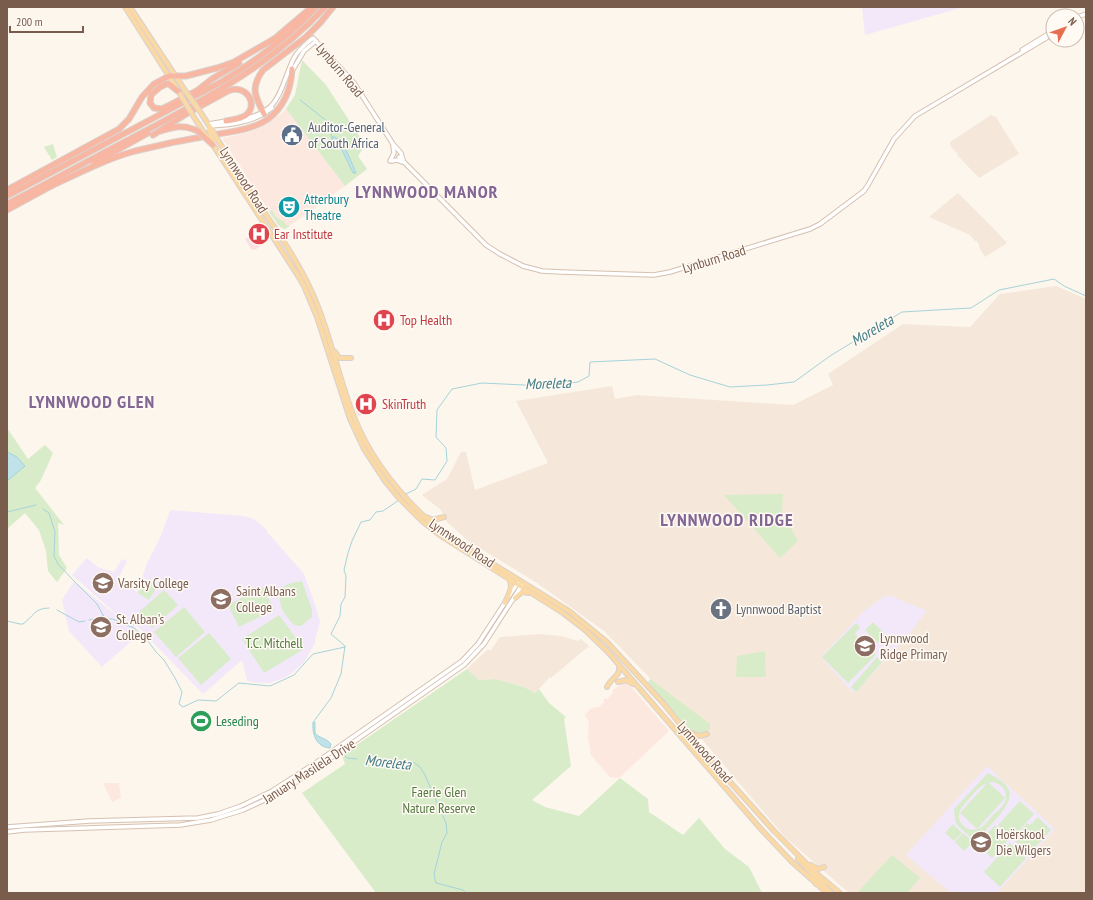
<svg xmlns="http://www.w3.org/2000/svg" width="1093" height="900" viewBox="0 0 1093 900" font-family="'PT Sans Narrow',sans-serif">
<style>
.residential{fill:#f5e8da}
.commercial{fill:#fde8e0}
.education{fill:#f3e8fa}
.medical{fill:#fbdfe3}
.green{fill:#d8ecc9;fill-rule:evenodd}
.water{fill:#bfe3e8;stroke:#a5d3da}
.lines{fill:none;stroke-linecap:round;stroke-linejoin:round}
.stream{stroke:#a5d3da;stroke-width:1}
.secondary-casing{stroke:#d6c0b0;stroke-width:5.5}
.primary-casing{stroke:#dad1cd;stroke-width:6}
.motorway-casing{stroke:#dad1cd;stroke-width:7}
.secondary{stroke:#fff;stroke-width:3.5}
.primary{stroke:#fbd9a5;stroke-width:4}
.motorway{stroke:#f7b7a3;stroke-width:5}
.primary-bridge-casing{stroke:#dad1cd;stroke-width:6;stroke-linecap:butt}
.motorway-bridge-casing{stroke:#dad1cd;stroke-width:7;stroke-linecap:butt}
.primary-bridge{stroke:#fbd9a5;stroke-width:4}
.motorway-bridge{stroke:#f7b7a3;stroke-width:5}
.labels{text-anchor:middle;dominant-baseline:central;stroke-width:3;stroke-linejoin:round;paint-order:stroke}
.street-label{font-size:14px;fill:#7a5c4d;stroke:#fffaf3}
.service-label{font-size:14px;fill:#4e5e75;stroke:#fffaf3;text-anchor:start}
.culture-label{font-size:14px;fill:#0d838f;stroke:#fffaf3;text-anchor:start}
.health-label{font-size:14px;fill:#be3a42;stroke:#fffaf3;text-anchor:start}
.education-label{font-size:14px;fill:#785e54;stroke:#fffaf3;text-anchor:start}
.worship-label{font-size:14px;fill:#5b616d;stroke:#fffaf3;text-anchor:start}
.park-label{font-size:14px;fill:#537a41;stroke:#fffaf3}
.leisure-label{font-size:14px;fill:#27864d;stroke:#fffaf3;text-anchor:start}
.water-label{font-size:15px;font-style:italic;fill:#437c86;stroke:#fffaf3}
.district-label{font-size:18px;font-weight:bold;letter-spacing:1px;fill:#846695;stroke:#fffaf3}
</style>
<rect width="100%" height="100%" fill="#fdf6ec"/>
<g class="residential">
<polygon points="991,115 996,117 1019,154 979,178 957,155 958,154 951,147 950,142"/>
<polygon points="958,193 994,229 1007,243 985,257 979,247 979,245 977,241 975,241 970,235 929,217"/>
<polygon points="1056,286 1086,299 1086,893 849,893 785,837 648,676 604,631 537,583 468,541 446,521 441,510 422,495 447,479 461,452 466,452 475,490 548,463 516,401 612,386 615,399 637,395 793,405 833,385 828,374 903,324 970,327 1000,294"/>
<polygon points="539,634 561,636 578,641 581,639 589,646 551,678 550,677 535,693 524,687 496,679 479,680 467,669 488,649 490,651 500,637"/>
</g>
<g class="commercial">
<polygon points="286,109 345,186 285,229 282,228 278,225 224,141 223,138 246,133 257,129 281,114"/>
<polygon points="624,682 627,682 669,731 619,778 610,777 594,759 590,753 591,751 588,739 589,722 585,715 591,708 599,707 604,702 604,698 608,699 612,694 613,690"/>
<polygon points="103,783 119,783 121,798 112,802"/>
</g>
<g class="education">
<polygon points="862,7 964,7 865,35"/>
<polygon points="172,510 243,516 254,519 266,529 268,534 270,535 304,574 316,607 320,621 319,626 315,639 315,643 304,663 288,676 270,683 260,683 247,681 242,660 203,694 134,623 138,635 102,667 69,631 62,600 74,581 111,611 129,621 114,612 72,575 87,558 99,568 114,572 122,559 127,561 118,579 136,591 135,594 138,590 147,563 160,538 170,511"/>
<polygon points="885,596 891,596 927,611 908,635 856,692 852,692 821,657 864,611"/>
<polygon points="987,766 1055,829 997,893 951,893 906,855"/>
</g>
<g class="medical">
<polygon points="262,229 267,241 255,250 251,249 245,239"/>
<polygon points="372,395 378,408 358,416 355,408 359,401"/>
</g>
<g class="green">
<polygon points="302,60 326,85 365,145 358,156 367,169 345,186 286,109 295,95"/>
<polygon points="53,144 57,157 52,160 44,147"/>
<polygon points="272,210 276,217 282,221 284,221 286,225 290,226 285,229 280,227 269,212"/>
<polygon points="7,428 28,459 45,445 53,453 41,480 35,488 64,525 58,523 59,555 67,568 57,582 48,571 46,551 39,530 25,513 7,529"/>
<polygon points="783,494 782,512 798,541 780,558 724,495"/>
<path d="M302,581L312,610V617L301,626L294,625C281,611 279,607 280,588L291,583Z"/>
<polygon points="145,582 156,588 149,600 138,593"/>
<polygon points="263,587 274,610 239,627 228,605"/>
<polygon points="164,590 178,605 152,628 138,613"/>
<polygon points="184,607 205,632 176,657 154,632"/>
<polygon points="279,615 304,649 264,673 242,639"/>
<polygon points="873,622 886,635 878,643 865,630"/>
<polygon points="856,623 860,627 855,634 876,655 848,683 822,657"/>
<polygon points="209,633 231,659 201,685 178,658"/>
<polygon points="765,651 766,677 736,677 737,656"/>
<polygon points="877,657 882,662 856,692 851,687"/>
<polygon points="467,669 479,680 496,679 524,687 535,693 539,689 549,703 566,717 564,719 571,766 532,800 545,807 579,816 620,778 648,799 649,812 683,835 699,818 725,849 749,867 762,893 376,893 302,793 345,764 342,755"/>
<polygon points="650,679 710,724 710,729 702,735 695,734 689,731 648,682"/>
<path d="M988,773C995,777 1006,782 1009,790C1015,805 984,831 975,841L958,826L955,820L954,809ZM992,782C1002,783 1010,793 1004,804C1001,808 997,812 993,815C987,822 980,833 969,829C965,828 962,825 960,821C956,812 963,806 968,800C975,792 981,783 992,782Z"/>
<polygon points="988,782 1005,798 977,829 960,813"/>
<polygon points="1020,801 1034,814 1012,838 998,825"/>
<polygon points="1038,817 1051,830 1029,854 1015,841 1025,830 1023,832 1021,830 1027,823 1030,825"/>
<polygon points="953,824 962,833 954,841 945,833"/>
<polygon points="995,825 1009,839 992,858 982,849 990,840 986,835"/>
<polygon points="963,833 973,842 964,851 955,842"/>
<polygon points="1010,843 1026,858 1000,887 984,872"/>
<polygon points="892,855 920,878 907,893 857,893"/>
</g>
<g class="water">
<path d="M332,137H335C346,145 350,160 356,173H353L342,150L332,139Z"/>
<polygon points="7,452 17,457 25,466 7,481"/>
<path d="M313,722H315V733C319,738 326,738 331,744L330,748C316,747 312,734 313,722Z"/>
</g>
<g class="lines">
<g class="stream">
<polyline points="300,100 328,122 327,125 334,132 332,132 331,135 332,137"/>
<polyline points="406,494 416,489 422,479 435,480 447,461 446,448 436,437 437,410 452,389 482,383 545,386 578,382 589,376 590,362 655,359 690,375 730,387 767,385 794,382 830,356 902,312 971,308 999,290 1054,279 1064,286 1086,296"/>
<polyline points="43,509 49,513 55,532 54,556 58,564 74,581 97,604 103,615 107,619 113,619 134,628 145,637 156,652 164,660 175,678 182,692 179,704 183,707 198,700 216,701 239,683 270,686 294,675 313,654 345,647"/>
<polyline points="7,512 36,505"/>
<polyline points="57,610 79,622 85,621"/>
<polyline points="89,620 98,618 103,615"/>
<path d="M7,621L20,624H23C33,617 34,608 49,608"/>
<polyline points="314,721 331,698 341,674 345,646 331,634 340,616 341,604 345,597 346,576 344,570 348,553 352,541 361,522 370,520 376,512 383,511 399,500"/>
<polyline points="345,756 347,758 357,759"/>
<polyline points="376,762 413,762 419,766 424,773 446,823 447,833 442,842 434,874 436,883 463,890 466,893"/>
</g>
<g class="secondary-casing">
<g id="secondary">
<polyline points="1077,17 1086,14"/>
<polyline points="1022,50 1053,31"/>
<polyline points="292,71 304,51 316,41"/>
<path d="M243,119C283,111 279,88 294,58C298,50 306,44 313,38L354,83L393,144L401,153L403,160"/>
<polyline points="208,124 227,121"/>
<path d="M210,126C232,125 255,122 272,108"/>
<polyline points="399,157 486,245 500,254 523,266 542,271 561,272 654,275 670,272 810,229 820,224 864,191 868,185 894,139 915,116 1053,34"/>
<polyline points="390,161 394,153 393,146"/>
<polyline points="392,161 397,160 402,162"/>
<polyline points="509,596 518,583"/>
<polyline points="7,827 89,821 198,818 218,814 241,806 272,791 317,762 462,661 478,644 506,601"/>
<polyline points="7,832 24,830 180,825 211,820 243,810 269,798 289,787 464,665 484,644 522,585"/>
</g>
</g>
<g class="primary-casing">
<g id="primary">
<polyline points="125,7 177,89"/>
<polyline points="130,7 186,92"/>
<polyline points="199,110 212,130"/>
<polyline points="192,114 203,131"/>
<path d="M219,142C229,157 239,172 248,188C269,220 292,251 309,286C329,327 337,374 354,417C372,463 404,500 441,532L569,611L607,642L664,704L696,744L774,831L817,874L840,893"/>
<polyline points="213,145 297,274 304,286 317,317 350,419 364,449 385,481 399,498 423,522 441,536 563,613 584,629 608,652 760,828 792,862 827,893"/>
<polyline points="245,187 252,200"/>
<polyline points="335,352 339,358 351,358"/>
<polyline points="426,517 433,520 444,517"/>
<polyline points="515,598 522,592 528,593"/>
<path d="M505,603C508,595 514,587 509,579"/>
<polyline points="618,682 626,680 633,684"/>
<path d="M607,687C611,678 621,676 619,666"/>
<polyline points="689,732 699,736 707,734"/>
<polyline points="798,859 814,876 816,884"/>
<polyline points="811,865 818,869 824,867"/>
<polyline points="817,877 819,880 831,893"/>
</g>
</g>
<g class="motorway-casing">
<g id="motorway">
<polyline points="272,41 312,7"/>
<polyline points="179,92 169,84 166,84 160,87 151,95 150,103 154,108 162,109 168,106 198,90 212,79 239,63"/>
<path d="M264,114C255,96 250,88 263,70L306,37L320,23L333,7"/>
<path d="M161,131C173,127 181,125 193,129"/>
<path d="M153,135L186,114L228,91C246,83 260,105 245,116C239,119 232,120 226,121"/>
<polyline points="94,163 148,133"/>
<path d="M51,186C79,173 106,159 135,151C159,145 183,140 207,136C226,132 251,131 268,119C284,107 291,89 292,69"/>
<polyline points="7,190 119,129 129,119 142,97 154,84 169,76 186,76 217,68 234,62 274,39"/>
<path d="M7,196L223,81C257,60 289,37 316,7"/>
<path d="M7,204C48,183 89,160 130,139C200,102 271,66 325,7"/>
<polyline points="7,210 53,185"/>
</g>
</g>
<use href="#secondary" class="secondary"/>
<use href="#primary" class="primary"/>
<use href="#motorway" class="motorway"/>
<g class="primary-bridge-casing">
<g id="primary-bridge">
<polyline points="186,92 199,110"/>
<polyline points="180,94 192,114"/>
<polyline points="209,129 213,141"/>
<polyline points="212,130 219,142"/>
<polyline points="203,131 209,140"/>
</g>
</g>
<g class="motorway-bridge-casing">
<polyline id="motorway-bridge" points="193,129 198,131 213,145"/>
</g>
<use href="#primary-bridge" class="primary-bridge"/>
<use href="#motorway-bridge" class="motorway-bridge"/>
</g>
<defs>
<g id="civic-disc" transform="scale(1.15)"><circle r="9.5" fill="#5c6f8a" stroke="#fffaf3"/><path d="M-.6-6.5H3V-4.5H.6V-3L4-1V1h2V6H-6V1h2V-1L-.6-3ZM-1.2 2.5V6h2.4V2.5Z" fill="#fff"/></g>
<g id="theatre-disc" transform="scale(1.15)"><circle r="9.5" fill="#0f9aa8" stroke="#fffaf3"/><path d="M-5-5.5Q0-4 5-5.5V0Q5 5 0 6Q-5 5-5 0ZM-3.3-2.5H-1v1.5H-3.3ZM1-2.5H3.3v1.5H1ZM-2.8 1Q0 5.5 2.8 1Z" fill="#fff"/></g>
<g id="hospital-disc" transform="scale(1.15)"><circle r="9.5" fill="#e0444e" stroke="#fffaf3"/><path d="M-5-5h3v3.5h4V-5h3V5h-3V1.5h-4V5h-3Z" fill="#fff"/></g>
<g id="university-disc" transform="scale(1.15)"><circle r="9.5" fill="#8d6e63" stroke="#fffaf3"/><path d="M0-5L7-2L0 1L-7-2ZM-4 1L0 2.5L4 1V4Q0 6-4 4Z" fill="#fff"/></g>
<g id="school-disc" transform="scale(1.15)"><circle r="9.5" fill="#8d6e63" stroke="#fffaf3"/><path d="M0-5L7-2L0 1L-7-2ZM-4 1L0 2.5L4 1V4Q0 6-4 4Z" fill="#fff"/></g>
<g id="church-disc" transform="scale(1.15)"><circle r="9.5" fill="#6b7280" stroke="#fffaf3"/><path d="M-1.2-6h2.4v3.5h3.3v2.4h-3.3V6h-2.4V-.1h-3.3v-2.4h3.3Z" fill="#fff"/></g>
<g id="stadium-disc" transform="scale(1.15)"><circle r="9.5" fill="#2e9e5b" stroke="#fffaf3"/><path d="M0-5a6.5 5 0 1 0 0 10a6.5 5 0 1 0 0-10ZM-3.5-1.8h7v3.6h-7Z" fill="#fff"/></g>
</defs>
<g fill-rule="evenodd">
<use href="#civic-disc" x="292" y="135"/>
<use href="#theatre-disc" x="289" y="207"/>
<use href="#hospital-disc" x="259" y="234"/>
<use href="#hospital-disc" x="384" y="320"/>
<use href="#hospital-disc" x="366" y="404"/>
<use href="#university-disc" x="103" y="583"/>
<use href="#school-disc" x="221" y="599"/>
<use href="#church-disc" x="721" y="609"/>
<use href="#school-disc" x="101" y="627"/>
<use href="#school-disc" x="865" y="646"/>
<use href="#stadium-disc" x="201" y="721"/>
<use href="#school-disc" x="981" y="842"/>
</g>
<g class="labels">
<g class="street-label">
<text transform="translate(340 70) rotate(50)">Lynburn Road</text>
<text transform="translate(244 180) rotate(57)">Lynnwood Road</text>
<text transform="translate(714 259) rotate(-17)">Lynburn Road</text>
<text transform="translate(462 543) rotate(34)">Lynnwood Road</text>
<text transform="translate(705 752) rotate(49)">Lynnwood Road</text>
<text transform="translate(309 771) rotate(-33)">January Masilela Drive</text>
</g>
<g class="service-label">
<text x="308" y="127">Auditor-General<tspan x="308" dy="16">of South Africa</tspan></text>
</g>
<g class="culture-label">
<text x="304" y="199">Atterbury<tspan x="304" dy="16">Theatre</tspan></text>
</g>
<g class="health-label">
<text x="274" y="234">Ear Institute</text>
<text x="400" y="320">Top Health</text>
<text x="382" y="404">SkinTruth</text>
</g>
<g class="education-label">
<text x="118" y="583">Varsity College</text>
<text x="236" y="591">Saint Albans<tspan x="236" dy="16">College</tspan></text>
<text x="116" y="619">St. Alban's<tspan x="116" dy="16">College</tspan></text>
<text x="880" y="638">Lynnwood<tspan x="880" dy="16">Ridge Primary</tspan></text>
<text x="996" y="834">Hoërskool<tspan x="996" dy="16">Die Wilgers</tspan></text>
</g>
<g class="worship-label">
<text x="736" y="609">Lynnwood Baptist</text>
</g>
<g class="park-label">
<text x="274" y="643">T.C. Mitchell</text>
<text x="439" y="792">Faerie Glen<tspan x="439" dy="16">Nature Reserve</tspan></text>
</g>
<g class="leisure-label">
<text x="216" y="721">Leseding</text>
</g>
<g class="water-label">
<text transform="translate(872 330) rotate(-31)">Moreleta</text>
<text transform="translate(548 383) rotate(-2)">Moreleta</text>
<text transform="translate(388 762) rotate(6)">Moreleta</text>
</g>
<g class="district-label">
<text x="427" y="191">LYNNWOOD MANOR</text>
<text x="92" y="401">LYNNWOOD GLEN</text>
<text x="727" y="519">LYNNWOOD RIDGE</text>
</g>
</g>
<rect width="1093" height="900" fill="none" stroke="#7a5c4d" stroke-width="16"/>
<g transform="translate(1065 28) rotate(49)"><circle r="19" fill="#fffaf3" stroke="#cabbb1"/>
<path d="M0-3L7 15L0 10L-7 15Z" fill="#e76f51"/>
<text y="-6" font-size="11" font-weight="bold" text-anchor="middle" fill="#7a5c4d">N</text>
</g>
<path d="M10 26v6h73v-6" fill="none" stroke="#7a5c4d" stroke-width="2"/>
<text x="16" y="26" font-size="12" fill="#7a5c4d" stroke="#fffaf3" stroke-width="3" paint-order="stroke">200 m</text>
</svg>
